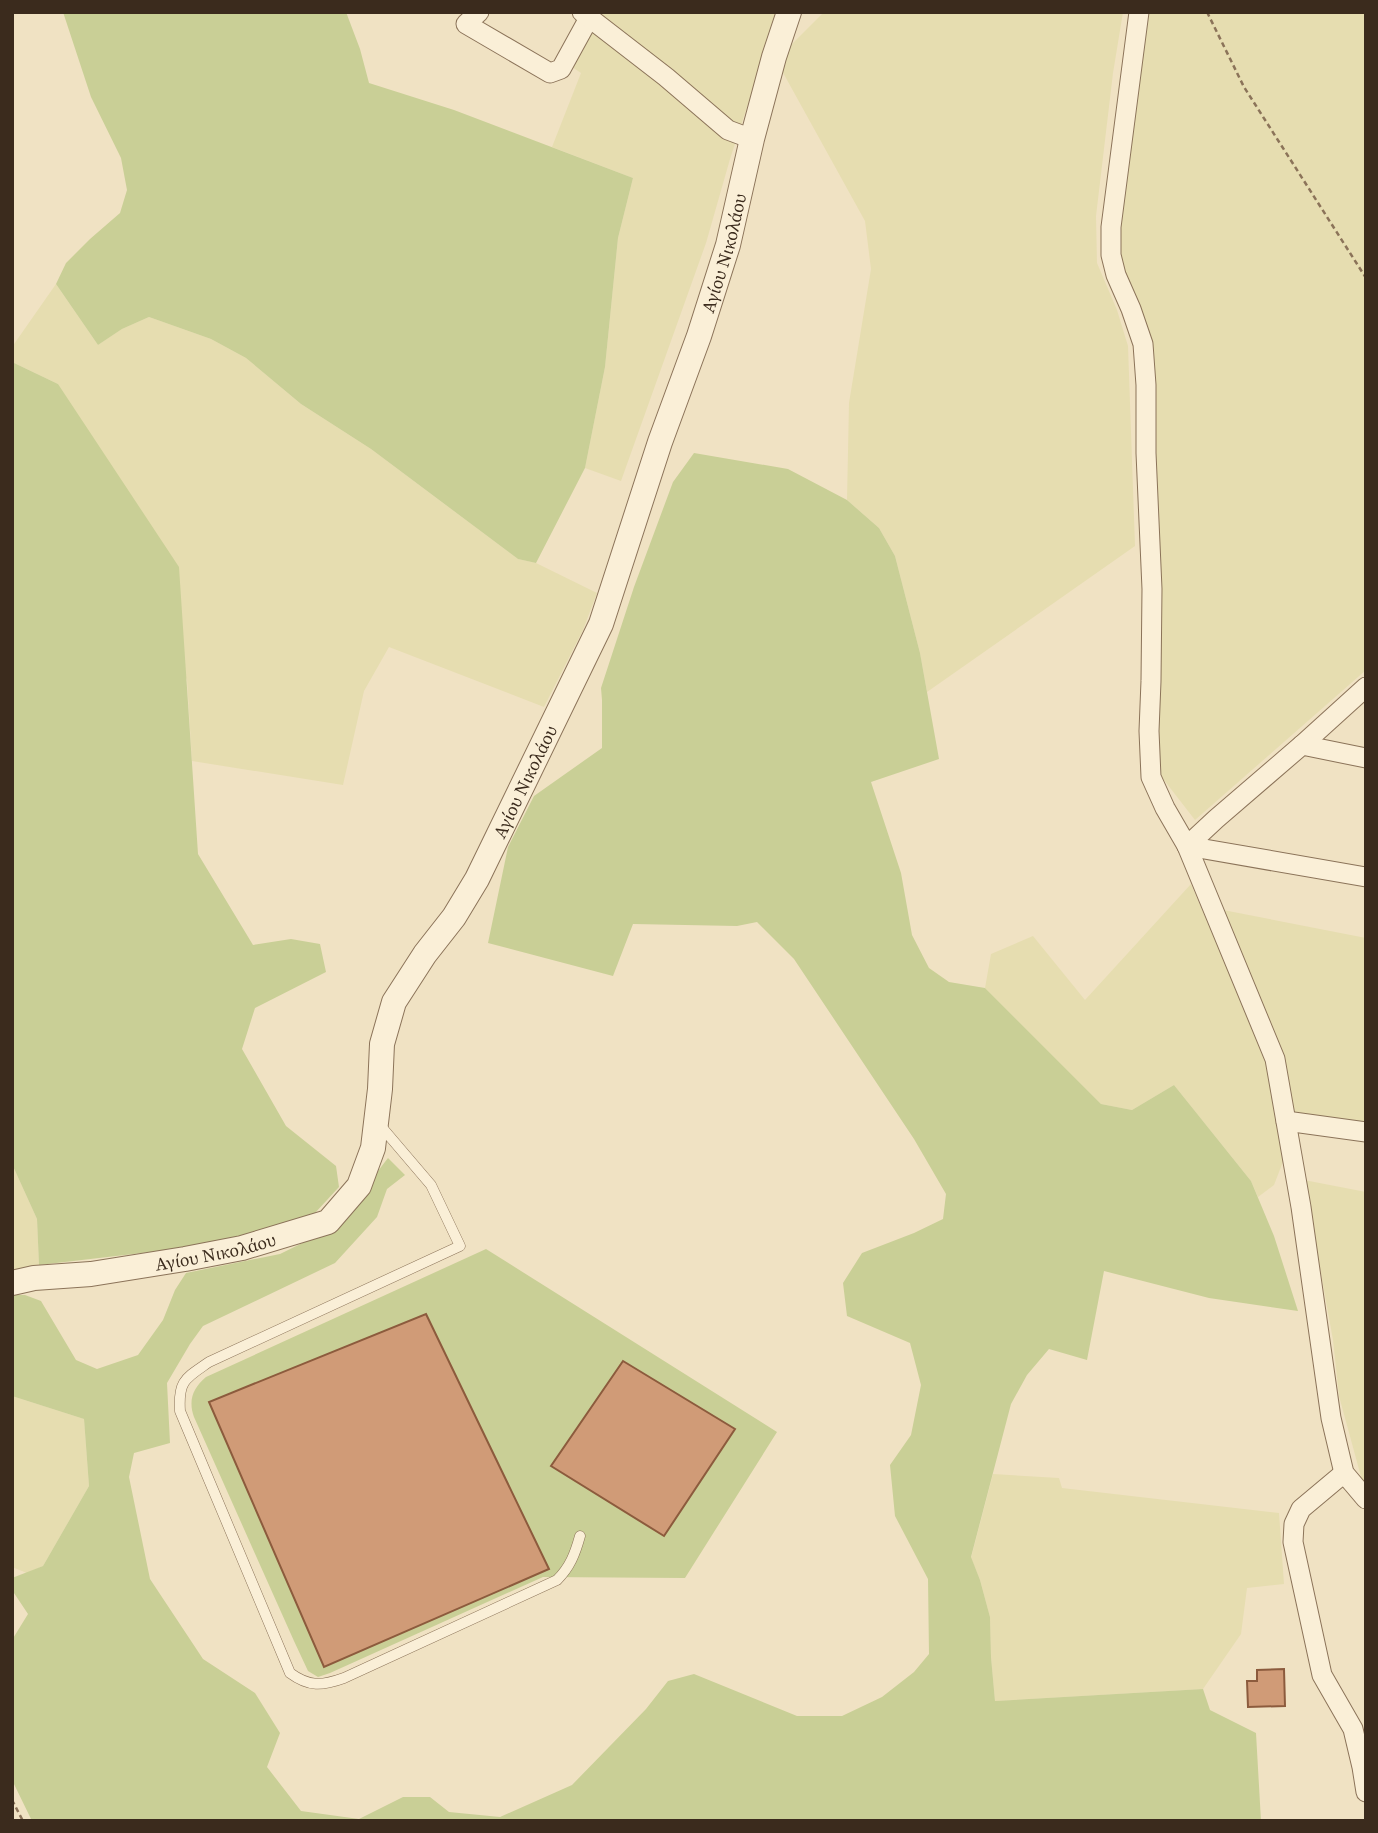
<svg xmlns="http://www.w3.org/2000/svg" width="1378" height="1833" viewBox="0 0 1378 1833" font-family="'Source Serif 4',serif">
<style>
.farmland{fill:#e6ddb0}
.green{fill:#c9cf96}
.building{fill:#d09b77;stroke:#8c5b3d;stroke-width:2}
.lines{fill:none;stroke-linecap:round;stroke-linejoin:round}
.service-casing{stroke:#8b7359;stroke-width:11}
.minor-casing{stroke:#8b7359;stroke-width:21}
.tertiary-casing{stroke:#8b7359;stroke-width:26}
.path{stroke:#8b7359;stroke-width:2.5;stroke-dasharray:5 3.5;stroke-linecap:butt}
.service{stroke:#faefd7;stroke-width:10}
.minor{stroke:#faefd7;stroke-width:19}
.tertiary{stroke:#faefd7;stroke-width:24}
.labels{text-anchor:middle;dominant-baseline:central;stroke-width:6;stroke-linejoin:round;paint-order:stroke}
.street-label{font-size:18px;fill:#3b2b1d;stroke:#f7ecd3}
</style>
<rect width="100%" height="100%" fill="#f0e2c3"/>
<g class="farmland">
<polygon points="593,12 778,12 730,159 706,243 621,481 585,468 605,367 618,238 633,178 552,147 581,73 569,65"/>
<polygon points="824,12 1123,12 1113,73 1096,216 1097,263 1117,310 1128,346 1135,546 927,692 920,653 895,556 879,528 847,500 849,403 871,269 865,221 776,60"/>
<polygon points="1145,12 1366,12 1366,670 1195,820 1157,771 1153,413 1121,270 1117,223"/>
<polygon points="56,284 98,345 122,329 149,317 211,339 246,358 301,404 371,449 518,559 536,563 597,593 583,630 544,707 389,647 364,691 343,785 192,761 187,680 58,384 12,362 12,347"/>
<polygon points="1191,884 1266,1060 1284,1159 1274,1185 1258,1197 1251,1181 1174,1085 1132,1110 1101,1104 985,988 991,954 1033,936 1085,1000"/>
<polygon points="1218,909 1366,938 1366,1129 1292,1114"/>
<polygon points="12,1164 37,1219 39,1265 12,1270"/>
<polygon points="1304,1180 1366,1192 1366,1487 1363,1484 1339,1396 1333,1340"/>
<polygon points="12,1396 84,1419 89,1486 43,1566 27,1573 12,1567"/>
<polygon points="993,1474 1059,1478 1062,1488 1279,1513 1284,1584 1247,1588 1241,1634 1203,1689 995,1701 991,1657 990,1617 980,1580 971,1558"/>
</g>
<g class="green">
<polygon points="63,12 346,12 360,49 369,83 454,110 633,178 618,238 605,367 585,468 536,563 518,559 371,449 301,404 246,358 211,339 149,317 122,329 98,345 56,284 66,263 90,239 120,213 127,190 121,158 91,97"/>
<polygon points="12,362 58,384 179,567 198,854 253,945 291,939 320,944 326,972 255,1008 242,1049 286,1126 336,1166 339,1187 315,1213 285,1226 219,1244 39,1265 37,1219 12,1164"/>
<polygon points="694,453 788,469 847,500 879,528 895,556 920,653 939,759 871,782 901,873 912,935 929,968 949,982 985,988 1101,1104 1132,1110 1174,1085 1251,1181 1274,1236 1298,1311 1209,1298 1104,1271 1087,1360 1049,1349 1027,1375 1011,1404 971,1557 980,1580 990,1617 991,1657 995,1701 1203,1689 1210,1710 1256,1733 1261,1821 32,1821 12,1780 12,1640 28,1614 12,1590 12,1578 43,1566 89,1486 84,1419 12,1396 12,1295 25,1295 41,1301 76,1360 97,1369 138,1355 163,1320 175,1290 186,1273 280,1254 335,1227 388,1158 405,1175 387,1189 377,1217 335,1263 203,1326 190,1344 167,1383 170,1443 134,1453 129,1477 150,1579 203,1659 255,1693 280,1733 267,1767 301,1811 359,1819 403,1797 430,1797 449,1812 500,1817 572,1785 646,1709 668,1681 694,1674 797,1716 842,1716 882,1697 914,1672 929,1654 928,1579 895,1516 890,1465 911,1435 921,1385 910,1343 847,1316 843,1283 862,1253 914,1233 943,1219 946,1194 914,1139 794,959 757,922 737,926 633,924 613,976 488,943 508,847 534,796 602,748 602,700 601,688 634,587 673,482"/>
<path d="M486,1249L777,1432L685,1578L543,1577L330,1673L318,1677L308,1671L294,1641L194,1417C188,1400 193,1388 206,1377Z"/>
</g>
<g class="building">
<polygon points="426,1314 549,1569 324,1667 209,1402"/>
<polygon points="623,1361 735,1429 664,1536 551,1466"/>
<polygon points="1284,1669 1285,1706 1248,1707 1247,1681 1257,1681 1257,1670"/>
</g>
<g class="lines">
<g class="service-casing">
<path id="service" d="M379,1124L431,1185L460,1246L209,1362C186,1378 178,1380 180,1411L290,1673C309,1687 322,1686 344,1678L557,1580C570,1567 575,1554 580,1536"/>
</g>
<g class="minor-casing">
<g id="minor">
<polyline points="479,12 466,24 550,73 561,69 589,18"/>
<polyline points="582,12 666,77 728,130 752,139"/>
<polyline points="1139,12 1111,227 1111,255 1116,275 1131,309 1143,344 1146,385 1146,453 1152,589 1151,681 1149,731 1151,777 1165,808 1187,846 1275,1059 1301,1207 1331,1418 1344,1473 1366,1499"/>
<polyline points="1302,745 1366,687"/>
<polyline points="1187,846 1216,819 1302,745 1366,758"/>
<polyline points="1187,846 1366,877"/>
<polyline points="1286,1121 1366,1132"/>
<polyline points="1344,1473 1301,1509 1294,1524 1293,1542 1322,1675 1353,1729 1362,1767 1366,1792"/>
</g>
</g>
<g class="tertiary-casing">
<g id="tertiary">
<path id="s1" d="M12,1283L34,1278L91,1274L185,1259L242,1248L328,1222L359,1186L373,1148L380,1089L382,1044L394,1002L425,954L454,917L477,879L601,624L660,442L699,336L728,245L752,139L774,57L789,12"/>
</g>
</g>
<g class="path">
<polyline points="1207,12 1244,87 1366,278"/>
<polyline points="12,1800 23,1821"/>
</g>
<use href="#service" class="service"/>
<use href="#minor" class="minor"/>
<use href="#tertiary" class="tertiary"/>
</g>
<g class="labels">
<g class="street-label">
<text stroke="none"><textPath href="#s1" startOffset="1382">Αγίου Νικολάου</textPath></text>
<text stroke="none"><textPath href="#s1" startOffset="816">Αγίου Νικολάου</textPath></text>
<text stroke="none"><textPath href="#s1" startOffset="206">Αγίου Νικολάου</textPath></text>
</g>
</g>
<rect width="1378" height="1833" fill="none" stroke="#3b2b1d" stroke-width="28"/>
</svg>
